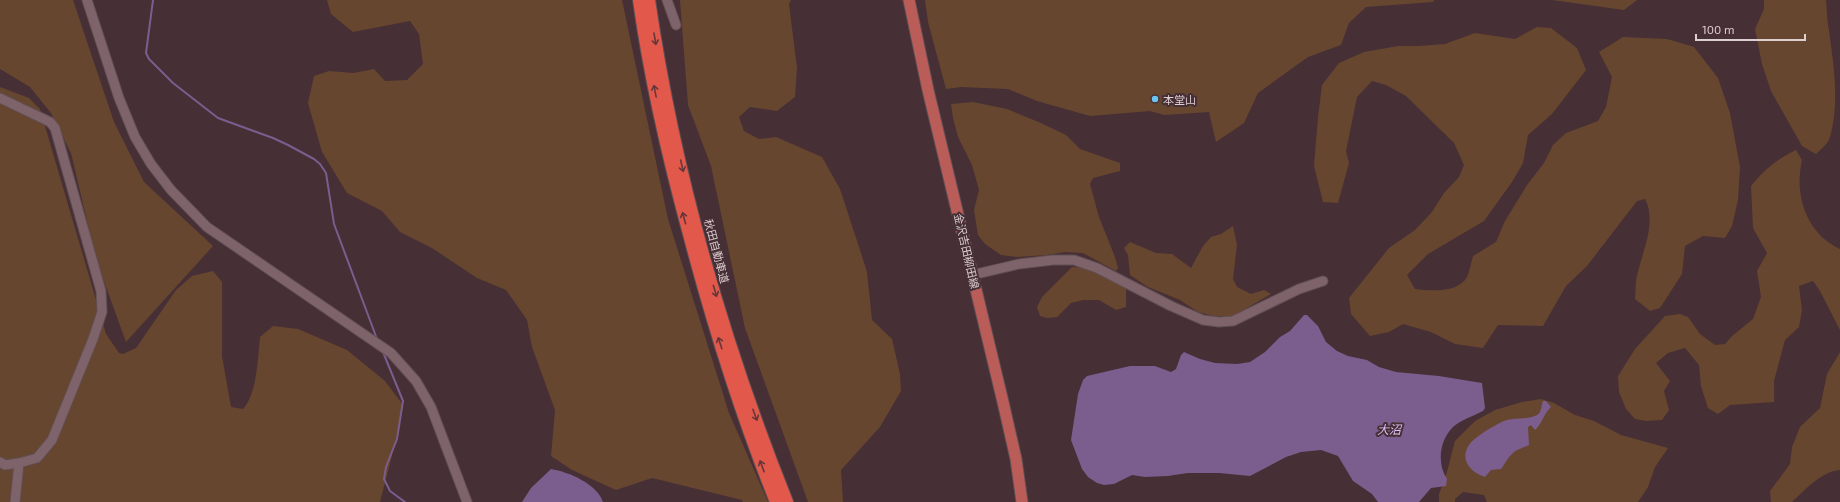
<svg xmlns="http://www.w3.org/2000/svg" width="1840" height="502" viewBox="0 0 1840 502" font-family="'Exo 2','Noto Sans JP',sans-serif">
<style>
.green{fill:#674630}
.water{fill:#7b5d8e}
.lines{fill:none;stroke-linecap:round;stroke-linejoin:round}
.stream{stroke:#7b5d8e;stroke-width:2}
.minor-casing{stroke:#614e53;stroke-width:11}
.major-casing{stroke:#614e53;stroke-width:13}
.highway-casing{stroke:#614e53;stroke-width:14}
.minor{stroke:#7e646a;stroke-width:9}
.major{stroke:#ba5d58;stroke-width:11}
.highway{stroke:#e2594c;stroke-width:12}
.oneway{stroke:#65373a}
.poi-dot{fill:#6bc3f2;stroke:#462f35;stroke-width:1.5}
.labels{text-anchor:middle;dominant-baseline:central;stroke-width:4;stroke-linejoin:round;paint-order:stroke}
.poi-label{font-size:11px;fill:#ddced1;stroke:#462f35;text-anchor:start}
.street-label{font-size:11px;fill:#ddced1;stroke:#462f35}
.water-label{font-size:12px;font-style:italic;fill:#e2befa;stroke:#462f35}
</style>
<rect width="100%" height="100%" fill="#462f35"/>
<g class="green">
<polygon points="0,0 73,0 114,122 144,182 213,246 126,342 96,259 71,153 51,113 30,87 0,69"/>
<polygon points="327,0 622,0 668,219 729,413 768,502 743,502 742,500 652,478 616,490 572,470 551,456 555,410 532,347 527,320 506,290 477,278 432,248 400,232 382,211 347,193 322,152 308,103 314,76 329,71 353,73 374,69 385,81 407,80 423,64 419,34 410,21 353,32 331,14"/>
<polygon points="680,0 791,0 789,4 797,68 795,97 777,111 750,107 739,117 744,131 759,139 776,137 822,157 840,189 860,250 867,272 872,320 892,339 900,374 901,391 880,427 841,470 843,502 808,502 745,328 711,166 688,105"/>
<polygon points="925,0 1434,0 1433,2 1366,7 1349,23 1341,45 1308,57 1258,93 1244,123 1216,142 1209,112 1164,115 1150,111 1090,116 1037,101 1008,89 961,87 946,89 928,22"/>
<polygon points="1552,0 1637,0 1624,10"/>
<path d="M1764,0H1826C1827,10 1827,21 1829,31C1834,66 1840,106 1829,140C1826,145 1820,150 1816,154L1802,146L1771,91L1762,64L1755,29L1764,9Z"/>
<path d="M1537,27L1551,28L1577,48L1586,70L1552,114L1528,135L1523,163L1512,182L1484,221L1428,254L1407,275L1415,289C1431,291 1458,293 1467,277C1470,271 1471,262 1473,256L1496,242L1505,221L1527,185L1544,163L1553,145L1566,133L1598,121L1606,107L1612,77L1599,52L1623,37L1667,39L1694,47L1718,78L1730,113L1740,167L1738,200L1732,226L1725,238L1703,236L1685,246L1682,274L1660,308L1650,311L1635,299C1636,290 1635,280 1638,272C1643,250 1657,221 1645,199L1637,201L1587,266L1566,286L1543,326L1498,325L1483,348L1455,344L1431,332L1403,324L1389,332L1370,336L1351,314L1349,298L1389,248L1415,230L1432,212L1444,193L1459,177L1464,165L1454,143L1406,96L1386,85L1372,81L1357,97L1346,151L1349,163L1338,203L1323,202L1314,166L1318,117L1322,85L1339,63L1364,52L1398,46H1419L1445,44L1475,33L1515,39Z"/>
<path d="M0,87L29,98L40,109L106,334L119,353L123,354L136,348L176,290L192,276L213,271L222,282V356L231,407L243,409C257,394 258,357 260,337L273,326L298,329L347,350L385,381L403,405L398,432L380,502H0Z"/>
<polygon points="973,102 1007,109 1041,123 1066,135 1080,149 1120,163 1120,171 1093,178 1090,184 1099,217 1115,257 1118,268 1116,271 1083,253 1065,252 1047,255 1017,257 1001,255 985,244 978,235 974,210 979,190 972,165 958,137 953,118 951,104"/>
<path d="M1796,150L1802,160C1794,195 1806,233 1840,249V330L1820,291L1813,281L1799,286L1802,310L1799,327L1785,340L1774,381V402L1730,405L1718,414L1708,408L1701,386L1699,365L1685,348L1668,353L1656,363L1670,381L1664,391L1669,410L1662,420L1646,421L1635,419L1626,409L1619,392L1618,376L1635,349L1665,316L1680,314L1688,317L1700,334L1715,345L1725,344L1732,336L1753,319L1761,297L1757,271L1767,253L1753,228L1751,186C1764,170 1777,159 1796,150Z"/>
<polygon points="1233,226 1237,245 1233,279 1237,287 1251,294 1264,290 1271,294 1233,316 1214,316 1198,312 1180,300 1148,287 1130,275 1128,255 1124,248 1130,242 1156,253 1172,254 1191,268 1203,246 1211,237 1221,234"/>
<path d="M1072,267C1092,267 1109,277 1126,287V307L1116,310L1099,300H1083L1071,303L1057,317L1047,318L1040,316L1037,307L1042,297Z"/>
<path d="M1840,352V470C1822,471 1805,490 1792,502H1771L1770,491L1790,464L1792,447L1800,427L1820,408L1827,374Z"/>
<polygon points="1541,399 1554,403 1575,415 1594,421 1621,435 1668,448 1655,467 1648,487 1638,502 1487,502 1484,495 1463,492 1455,499 1455,502 1439,502 1439,494 1447,472 1455,441 1475,421 1495,410 1522,402"/>
</g>
<g class="water">
<path d="M1304,315H1307L1318,326L1326,342L1337,351L1348,356L1367,360L1379,367L1396,372L1439,376L1482,383L1485,408L1483,411C1473,416 1461,420 1453,427C1439,441 1437,464 1447,479L1446,486L1431,488L1419,502H1378L1372,494L1353,481L1338,456L1321,450L1301,452L1286,457L1250,476L1219,473H1188L1168,476L1145,477L1132,475L1114,484L1104,485L1097,483L1088,477L1082,469L1071,440L1078,394L1083,380L1087,376L1130,366H1155L1171,372L1176,369L1181,355L1184,352L1200,359L1215,363L1237,364L1250,362L1265,352L1280,337L1290,331Z"/>
<path d="M1543,401H1546L1551,407C1544,413 1542,424 1535,430L1531,425L1528,427L1529,445L1515,451L1509,457L1501,469L1491,470L1485,477C1471,473 1459,460 1469,445C1474,437 1495,425 1504,421C1514,417 1528,420 1537,415C1542,412 1541,406 1543,401Z"/>
<path d="M551,469C569,472 597,484 603,502H522L531,488Z"/>
</g>
<g class="lines">
<g class="stream">
<polyline points="153,0 146,53 149,59 173,83 218,118 273,138 288,145 314,159 320,164 326,173 334,224 377,339"/>
<polyline points="383,352 403,401 397,439 386,467 384,479 390,491 405,502"/>
</g>
<g class="minor-casing">
<g id="minor">
<polyline points="87,0 119,98 135,137 151,164 171,190 207,227 391,353 416,381 431,407 467,502"/>
<polyline points="667,0 676,25"/>
<polyline points="0,98 50,122 55,128 101,291 102,312 93,339 52,440 37,458 19,463 5,465 0,462"/>
<polyline points="972,275 1019,264 1053,260 1074,260 1097,268 1171,306 1203,320 1219,322 1233,321 1299,289 1323,281"/>
<polyline points="15,502 19,463"/>
</g>
</g>
<g class="major-casing">
<polyline id="major" points="909,0 928,90 1003,402 1016,459 1022,502"/>
</g>
<g class="highway-casing">
<g id="highway">
<path d="M639,0C650,79 668,157 689,234C713,325 741,415 776,502"/>
<path d="M649,0C674,171 723,342 787,502"/>
</g>
</g>
<use href="#minor" class="minor"/>
<use href="#major" class="major"/>
<use href="#highway" class="highway"/>
</g>
<defs><path id="oneway-shaft" d="M-6 0H5M1.5-3L5.5 0L1.5 3" fill="none" stroke-width="1.6" stroke-linecap="round" stroke-linejoin="round"/></defs>
<g class="oneway">
<use href="#oneway-shaft" transform="translate(655 39) rotate(80)"/>
<use href="#oneway-shaft" transform="translate(655 91) rotate(-101)"/>
<use href="#oneway-shaft" transform="translate(682 166) rotate(77)"/>
<use href="#oneway-shaft" transform="translate(684 218) rotate(-105)"/>
<use href="#oneway-shaft" transform="translate(715 291) rotate(74)"/>
<use href="#oneway-shaft" transform="translate(720 343) rotate(-108)"/>
<use href="#oneway-shaft" transform="translate(755 415) rotate(70)"/>
<use href="#oneway-shaft" transform="translate(762 466) rotate(-110)"/>
</g>
<circle class="poi-dot" cx="1155" cy="99" r="4"/>
<g class="labels">
<g class="poi-label">
<text x="1163" y="99">本堂山</text>
</g>
<g class="street-label">
<text transform="translate(717 251) rotate(75)">秋田自動車道</text>
<text transform="translate(967 251) rotate(77)">金沢吉田柳田線</text>
</g>
<g class="water-label">
<text x="1389" y="429">大沼</text>
</g>
</g>
<path d="M1696 34v6h109v-6" fill="none" stroke="#ddced1" stroke-width="2"/>
<text x="1702" y="34" font-size="12" fill="#ddced1" stroke="#462f35" stroke-width="3" paint-order="stroke">100 m</text>
</svg>
